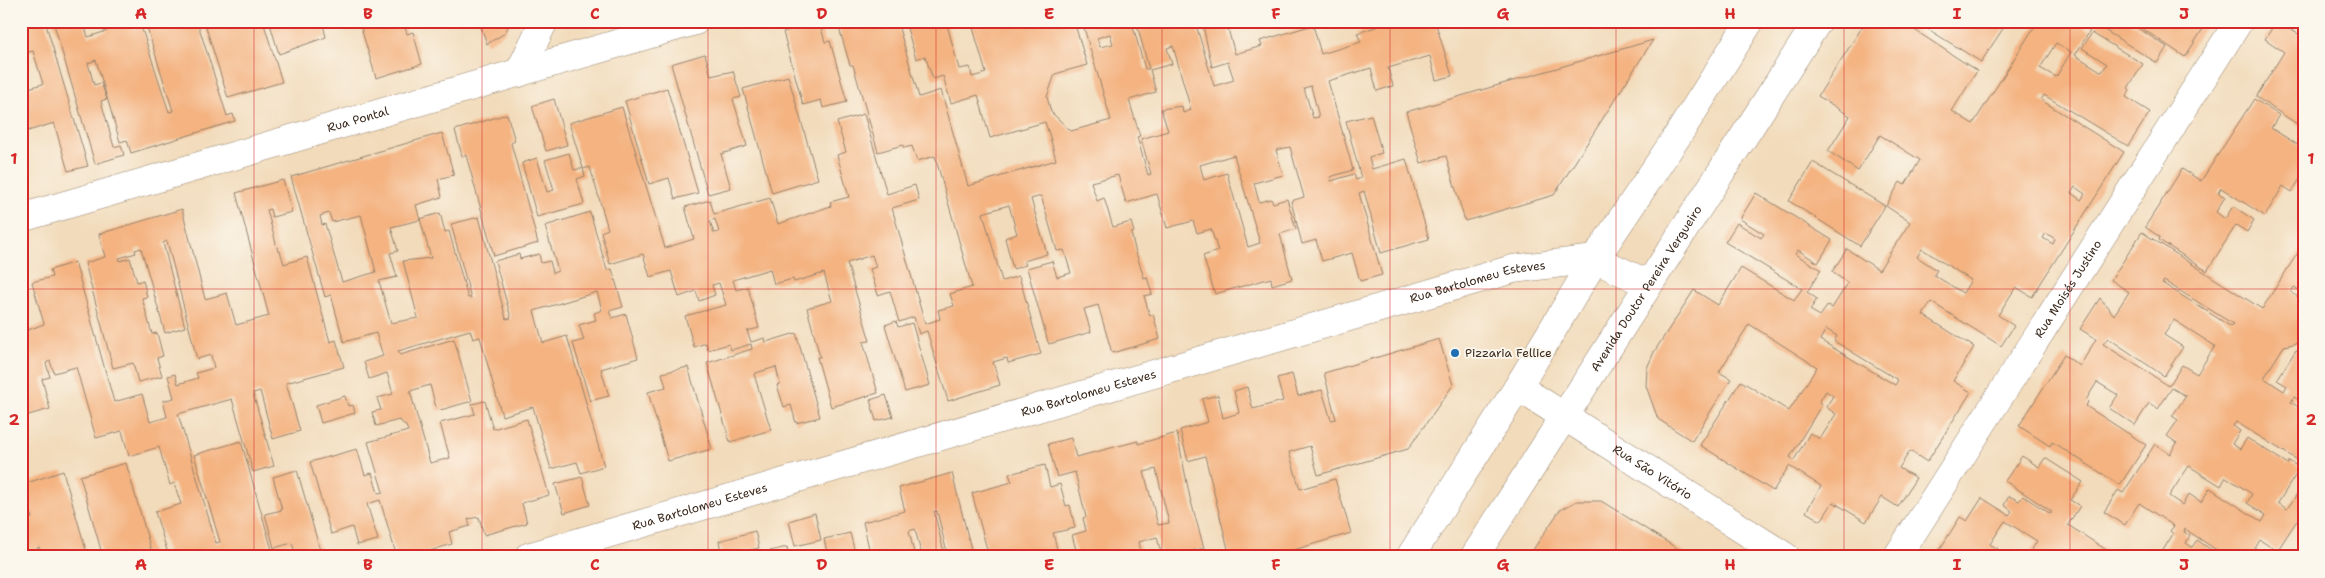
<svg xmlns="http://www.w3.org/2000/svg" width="2325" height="578" viewBox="0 0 2325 578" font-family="'Shantell Sans',sans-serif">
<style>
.building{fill:#f4b381;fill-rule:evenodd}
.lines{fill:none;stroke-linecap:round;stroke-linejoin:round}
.minor-casing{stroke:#96826c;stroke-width:29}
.minor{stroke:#fff;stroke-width:28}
.grid{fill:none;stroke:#d62828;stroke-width:1;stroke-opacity:0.55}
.poi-dot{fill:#1f6fb2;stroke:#fbf7ec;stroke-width:2}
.labels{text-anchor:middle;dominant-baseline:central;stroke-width:4;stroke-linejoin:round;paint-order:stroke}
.street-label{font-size:12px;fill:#3b2a1e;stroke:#fbf7ec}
.poi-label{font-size:12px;fill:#3b2a1e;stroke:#fbf7ec;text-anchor:start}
.neatline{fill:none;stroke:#d62828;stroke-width:2}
.grid-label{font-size:16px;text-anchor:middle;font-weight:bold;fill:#d62828}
</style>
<rect width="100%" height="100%" fill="#fbf7ec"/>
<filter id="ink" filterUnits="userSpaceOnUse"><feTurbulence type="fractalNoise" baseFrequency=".02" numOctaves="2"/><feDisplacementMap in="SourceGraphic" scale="10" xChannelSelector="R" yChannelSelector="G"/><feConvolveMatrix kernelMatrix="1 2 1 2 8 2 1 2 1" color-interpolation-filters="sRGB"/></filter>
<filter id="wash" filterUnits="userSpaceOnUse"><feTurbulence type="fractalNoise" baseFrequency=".0096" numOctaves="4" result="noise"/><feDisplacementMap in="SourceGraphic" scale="20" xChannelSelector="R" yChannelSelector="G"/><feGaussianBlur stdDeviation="1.12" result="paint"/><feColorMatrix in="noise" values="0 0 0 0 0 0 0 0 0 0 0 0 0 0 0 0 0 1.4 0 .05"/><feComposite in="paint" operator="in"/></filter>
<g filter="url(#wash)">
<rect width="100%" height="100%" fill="#f2dbbb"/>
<g id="blocks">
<g class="building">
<polygon points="21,21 45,21 88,166 68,171 54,123 28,131 21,106 21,90 43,84 33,51 21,54"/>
<polygon points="53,21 83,21 88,37 107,31 104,21 131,21 133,29 141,26 169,112 173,111 145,21 197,21 227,116 233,114 235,121 131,153 127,140 120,142 96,60 88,63 94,85 101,83 107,99 101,101 114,147 121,145 124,155 95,164"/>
<polygon points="204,21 263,21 282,82 228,98"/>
<polygon points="269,21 322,21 326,37 279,54"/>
<polygon points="359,21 379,21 381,27 403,21 407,34 413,32 422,64 376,78"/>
<polygon points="479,21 511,21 505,33 487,44"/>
<polygon points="819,21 825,42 830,41 847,102 823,108 821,100 803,105 783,32"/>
<path d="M837,21H897L919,97L941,90L968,186L1056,160L1050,137L1045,122L990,138L978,95L951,103L943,76L933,79L925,56L916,59L907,28L918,25V21H946L959,69L970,67L972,77L986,73L971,21H1074L1087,65L1055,74L1047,97L1051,112L1071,131L1111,120L1082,21H1127L1128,27L1133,26L1145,69H1149L1136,21H1195L1214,86L1234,80L1228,62L1212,67L1202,21H1252L1228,29L1235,54L1262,46L1260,41L1313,25L1321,54L1361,42L1357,33L1376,27V25L1380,24L1379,21H1435L1452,76L1436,80L1430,56L1388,68L1393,86L1377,91L1371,68L1328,81L1353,170L1330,177L1331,181L1354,174L1356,180L1361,178L1346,121L1371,115L1382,153L1369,157L1372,169L1406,159L1429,239L1381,253L1364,191L1359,193L1382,275L1360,281L1352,253L1322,261L1316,240L1302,244L1291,201L1304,197L1290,147L1276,150L1283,175L1254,183L1259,202L1271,199L1273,203L1287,199L1296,229L1280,234L1292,279L1272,285L1271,278L1215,294L1203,256L1218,251L1211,229L1197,233L1193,221L1167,228L1157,194L1126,203L1118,175L1091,182L1097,201L1104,198L1113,227L1131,222L1134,232L1131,233L1135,249L1144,278L1147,277L1152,294L1144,296L1150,316L1153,314L1160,339L1112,353L1098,305L1084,309L1091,332L1049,344L1048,342L1027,268L1052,261L1057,277L1071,273L1064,250L1057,251L1041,196L1031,199L1047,254L1024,261L1026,265L1013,269L1005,238L1017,234L1009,205L983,213L1002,281L1019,276L1041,354L1008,363L1007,358L993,362L1000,385L948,401L927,331L919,334L914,317L899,322L890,291L878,295L870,269L876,267L872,255L847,263L870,341L863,342L878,393L831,407L817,357H820L807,308L832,301L824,273L794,282L793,279L774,284L770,269L733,280L736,290L748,287L759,328L747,331L751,342L765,338L766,342L796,333L820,417L796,423L791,405L784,407L777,385L780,384L776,367L759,372L754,374L771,430L730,442L707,363L752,349L751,344L731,350L729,344L708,350L706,343L694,347L685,316L726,305L719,283L712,285L715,295L699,301L696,291L679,297L671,271L650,277L643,254L610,264L601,232L608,229L590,167L583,169L585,176L577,179L584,204L537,217L522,163L537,158L547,192L554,190L545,160L569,153L574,170L583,168L569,123L622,107L665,248L694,239L685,207L710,200L714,214L770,198L778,224L831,206L830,202L849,197L837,155L846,152L837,122L864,114L887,194L915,185L919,200L892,208L925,324L940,319L938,310L954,306L950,294L972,287L935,156L917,161L912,146L904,148L903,145L878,152L853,65H850ZM1110,34L1113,44L1100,47L1097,38ZM1173,46L1191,110L1183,113L1182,106L1161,109L1168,131L1141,139L1151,174L1148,175L1137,137L1140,136L1129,100L1156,92L1150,70L1172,64L1167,48ZM1311,86L1319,117L1313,118L1304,88ZM1234,155L1260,243L1248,247L1227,173L1204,180L1200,165ZM715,219L719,232L714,233L710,221Z"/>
<path d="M1866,21H1901L1977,71L1952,111L1973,124L2038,21H2074L2090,31L2075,55L2102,72L2107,64L2082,48L2092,33L2143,64L2128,88L2130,90L2126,97L2150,112L2128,146L2044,95L2041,100L2124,152L2032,297L2016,287L1998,315L2014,326L2001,346L1931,302L1923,315L1974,347L1953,381L1971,392L1927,462L1910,451L1899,468L1916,478L1898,507L1882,497L1866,522L1833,502L1821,521L1806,512L1821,486L1789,466L1773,491L1700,445L1741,381L1789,411L1817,367L1749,324L1719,372L1731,379L1692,441L1658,419L1646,386L1647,368L1654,352L1694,290L1718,305L1741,268L1794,300L1802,289L1725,242L1737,223L1761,238L1764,234L1740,219L1756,193L1832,240L1818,263L1798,250L1795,254L1821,270L1807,292L1817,299L1810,310L1820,316L1828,305L1832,308L1848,283L1832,272L1847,249L1879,270L1910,222L1886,206L1900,182L1905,185L1920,160L1880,135L1858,171L1828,151L1850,116L1818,96ZM2056,43L2071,52L2056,77L2040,68ZM2075,187L2085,194L2081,200L2071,193ZM2046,233L2055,239L2053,244L2043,238ZM1922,249L1971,280L1963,293L1934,275L1937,270L1917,257ZM1826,329L1837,336L1834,341L1898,380L1895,385L1820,340ZM1826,391L1833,396L1826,407L1836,414L1820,439L1810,433L1794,460L1790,457L1822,404L1819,402Z"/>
<polygon points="1915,21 2008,21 1981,62"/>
<polygon points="2097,21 2127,21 2167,47 2157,63 2095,24"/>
<polygon points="2131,21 2208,21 2185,57"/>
<polygon points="2276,22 2304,37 2304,68 2298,77 2304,80 2304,131 2300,128 2300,126 2256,97 2284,52 2265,39"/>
<polygon points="1653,40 1554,195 1465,221 1446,156 1421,163 1406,112"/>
<polygon points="705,54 711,76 733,71 741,97 733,99 747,146 721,154 731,188 708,194 671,64"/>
<polygon points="788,76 818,179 772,193 743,89"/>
<polygon points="667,88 698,193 675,199 669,178 649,184 625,101"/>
<polygon points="554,99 567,145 546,151 532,106"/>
<polygon points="2254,99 2279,115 2271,128 2304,149 2300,159 2304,161 2304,172 2292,192 2283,186 2265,216 2221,188 2218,193 2225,197 2216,212 2225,219 2233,206 2254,220 2247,232 2236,225 2207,271 2159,240 2160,237 2145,227 2182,169 2201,181"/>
<polygon points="507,114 515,141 511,143 538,243 494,256 466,155 462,156 455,130"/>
<path d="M442,133L454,175L438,179L442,197L416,205L420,220L391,227L398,251L390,253L397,277L379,281L391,323L418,318L403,261L431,258L420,219L440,213L445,232L449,231L468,298H471L451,224L479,217L506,319L511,318L495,261L519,254L520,259L539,254L541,263L550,261L553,273L558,271L545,226L590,212L607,270L612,269L623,307L609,311L612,318L626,314L638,358L601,369L609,396L590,401L573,343L584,340L579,325L596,320L594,313L602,310L597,292L534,311L543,343L567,336L604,466L581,473L577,462L551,469L533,407L502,416L480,337L473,339L470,330L398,351L400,355L454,339L472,401L437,411L430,385L410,391L430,463L450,458L440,423L475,414L472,404L485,401L493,429L527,419L549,495L522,503L527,523L484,535L479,517L468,519L470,526L449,532L452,544L410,557H397L380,500L367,504L378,540L357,545L352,527L331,534L310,462L357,449L365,475L372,473L378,493L383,492L368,442L408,431L406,426L399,420L376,426L372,412L381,410L377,398L393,394L387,373L369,379L364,362L383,356L376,333L344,342L331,295L325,297L291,177ZM329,213L332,222L361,215L376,272L342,282L325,224L322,225L320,216Z"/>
<polygon points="1813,162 1885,206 1860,246 1789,201"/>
<polygon points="283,180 292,212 272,217 270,209 267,210 278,251 280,251 284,264 307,257 330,342 336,340 344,367 286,383 300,431 273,439 260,391 253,393 274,466 253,472 232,399 178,414 216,543 220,542 194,455 241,441 274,557 169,557 155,512 181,504 174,483 170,485 159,447 129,456 122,431 96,438 76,367 54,373 50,361 46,363 50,377 42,379 50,409 21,417 21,306 28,330 44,324 32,282 52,277 50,270 75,262 114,402 142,394 150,422 167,417 163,401 174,398 168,376 175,374 178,384 198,378 196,373 214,368 211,355 197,359 167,241 163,243 185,327 165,333 141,248 135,250 136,253 119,258 120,261 130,258 137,282 143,280 147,297 142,298 152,334 157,333 163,356 157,358 162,376 138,382 133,363 113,368 85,263 105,257 99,234 182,209 205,299 227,293 236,325 269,316 236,193"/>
<path d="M2142,232L2262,309L2304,243V347L2298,343L2284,346L2264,378L2284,391L2287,386L2277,380L2296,350L2304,354V403L2294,397L2291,402L2304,411V464L2236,422L2233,426L2240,431L2232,444L2240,449L2247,438L2288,464L2289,461L2300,468L2278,503L2287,509L2299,491L2304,494V510L2277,551L2260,540L2250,557H2227L2185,529L2184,532L2190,536L2186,543L2192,547L2197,540L2222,557H2159L2173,534L2170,531L2174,526L2139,503L2125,525L2104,512L2118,490L2123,493L2155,444L2170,454L2177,443L2167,436L2178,420L2172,416L2186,396L2172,388L2158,409L2149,403L2135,425L2109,408L2118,395L2097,382L2086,400L2088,402L2086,406L2146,445L2120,485L2052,442L2050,446L2019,426L2064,355L2080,366L2096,339L2080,329L2100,298L2114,315L2129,292L2111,280ZM2164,281L2209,309L2233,324L2230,326L2162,283ZM2294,287L2302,292L2298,297L2291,292ZM2174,320L2215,346L2197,374L2182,365L2169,386L2103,344L2108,338L2164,376L2183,347L2164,335ZM2189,466L2221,486L2226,477L2252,494L2247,503L2266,515L2262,522L2210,488L2201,502L2189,494L2182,505L2169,496Z"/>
<polygon points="896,321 898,327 912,323 930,385 905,392 885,325"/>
<polygon points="1439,339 1453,385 1408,449 1318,475 1310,446 1289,452 1300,489 1335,479 1351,533 1270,557 1230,557 1205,456 1188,461 1180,430 1208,422 1202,399 1218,395 1223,418 1239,413 1234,391 1247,387 1253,409 1275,403 1283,401 1277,378 1292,374 1298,396 1322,390 1331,420 1336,419 1324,373"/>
<polygon points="688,367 712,449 668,461 648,392 666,387 662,373"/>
<polygon points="886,395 893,417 876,421 870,400"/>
<polygon points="345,396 348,406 353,405 355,413 321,423 316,405"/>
<path d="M1177,433L1190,498L1204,548L1177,555L1176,550L1161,553L1157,537L1139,542L1142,557H1078L1072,535L1086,531L1083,518L1086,517L1075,472L1057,477L1048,444L1071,438L1076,457L1138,441V444ZM1156,469L1169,523L1158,525L1144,472Z"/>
<polygon points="2022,456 2039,467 2045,458 2083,482 2070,500 2080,506 2068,525 2108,551 2105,557 2088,557 2083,553 2080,557 2036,557 2037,555 2031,551 2037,541 2005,521 1990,544 1998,549 1993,557 1935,557 1960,517 1967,521 1982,498 2009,515 2012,511 2004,505 2009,496 2019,501 2023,496 2051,514 2051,511 2005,481"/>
<polygon points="126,463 153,557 103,557 80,476"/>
<polygon points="1045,465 1050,487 1060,484 1066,506 1070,505 1075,528 1053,533 1059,557 989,557 972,493 1012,482 1009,474"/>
<polygon points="297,470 322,557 296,557 292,543 274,548 265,514 282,510 273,477"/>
<polygon points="63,471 88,557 42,557 39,547 37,548 39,557 21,557 21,495 29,519 32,518 24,484"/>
<polygon points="952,473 973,557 948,557 937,511 934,511 945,557 922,557 915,529 909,531 915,557 871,557 863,522 905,511 899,488"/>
<polygon points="582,477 590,505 564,513 555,484"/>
<polygon points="1577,501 1601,501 1691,557 1528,557 1560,510"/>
<polygon points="815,513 821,540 795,546 789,521"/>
<polygon points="755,531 759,548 738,553 739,557 722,557 719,541"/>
<polygon points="850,533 856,557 828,557 824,539"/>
<polygon points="787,547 789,557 762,557 761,553"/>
</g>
</g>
</g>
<g filter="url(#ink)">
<use href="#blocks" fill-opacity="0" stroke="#96826c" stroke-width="1"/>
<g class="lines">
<g class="minor-casing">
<g id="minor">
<polyline points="519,73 544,21"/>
<path id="s1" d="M21,218L695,21"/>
<path id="s2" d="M1518,387L1786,557"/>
<path id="s3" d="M528,557L1513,269L1595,259L1648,284"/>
<polyline points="1410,557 1518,387 1595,259 1678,135 1750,21"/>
<path id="s4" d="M1474,557L1818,21"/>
<path id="s5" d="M1897,557L2239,21"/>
</g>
</g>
<use href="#minor" class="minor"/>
</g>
</g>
<path class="grid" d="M254,21V557M482,21V557M708,21V557M936,21V557M1162,21V557M1390,21V557M1616,21V557M1844,21V557M2070,21V557M21,289H2304"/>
<circle class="poi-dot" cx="1455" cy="353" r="5"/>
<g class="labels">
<g class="street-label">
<text stroke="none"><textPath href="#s1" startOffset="351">Rua Pontal</textPath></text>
<text stroke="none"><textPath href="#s3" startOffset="989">Rua Bartolomeu Esteves</textPath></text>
<text stroke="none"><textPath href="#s4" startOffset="319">Avenida Doutor Pereira Vergueiro</textPath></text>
<text stroke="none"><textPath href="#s5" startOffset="318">Rua Moisés Justino</textPath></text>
<text stroke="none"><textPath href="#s3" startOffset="584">Rua Bartolomeu Esteves</textPath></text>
<text stroke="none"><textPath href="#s2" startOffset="159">Rua São Vitório</textPath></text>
<text stroke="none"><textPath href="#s3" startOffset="179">Rua Bartolomeu Esteves</textPath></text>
</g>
<g class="poi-label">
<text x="1465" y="353">Pizzaria Fellice</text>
</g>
</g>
<rect width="2325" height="578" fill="none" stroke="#fbf7ec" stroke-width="55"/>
<rect x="28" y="28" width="2270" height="522" class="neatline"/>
<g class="grid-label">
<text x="141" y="19">A</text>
<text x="368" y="19">B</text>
<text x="595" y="19">C</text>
<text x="822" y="19">D</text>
<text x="1049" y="19">E</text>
<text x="1276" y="19">F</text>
<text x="1503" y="19">G</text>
<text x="1730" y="19">H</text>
<text x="1957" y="19">I</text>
<text x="2184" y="19">J</text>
<text x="14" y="164">1</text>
<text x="2311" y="164">1</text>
<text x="14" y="425">2</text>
<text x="2311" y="425">2</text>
<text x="141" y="570">A</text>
<text x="368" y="570">B</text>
<text x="595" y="570">C</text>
<text x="822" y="570">D</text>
<text x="1049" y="570">E</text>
<text x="1276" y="570">F</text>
<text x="1503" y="570">G</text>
<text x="1730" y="570">H</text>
<text x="1957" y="570">I</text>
<text x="2184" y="570">J</text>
</g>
</svg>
